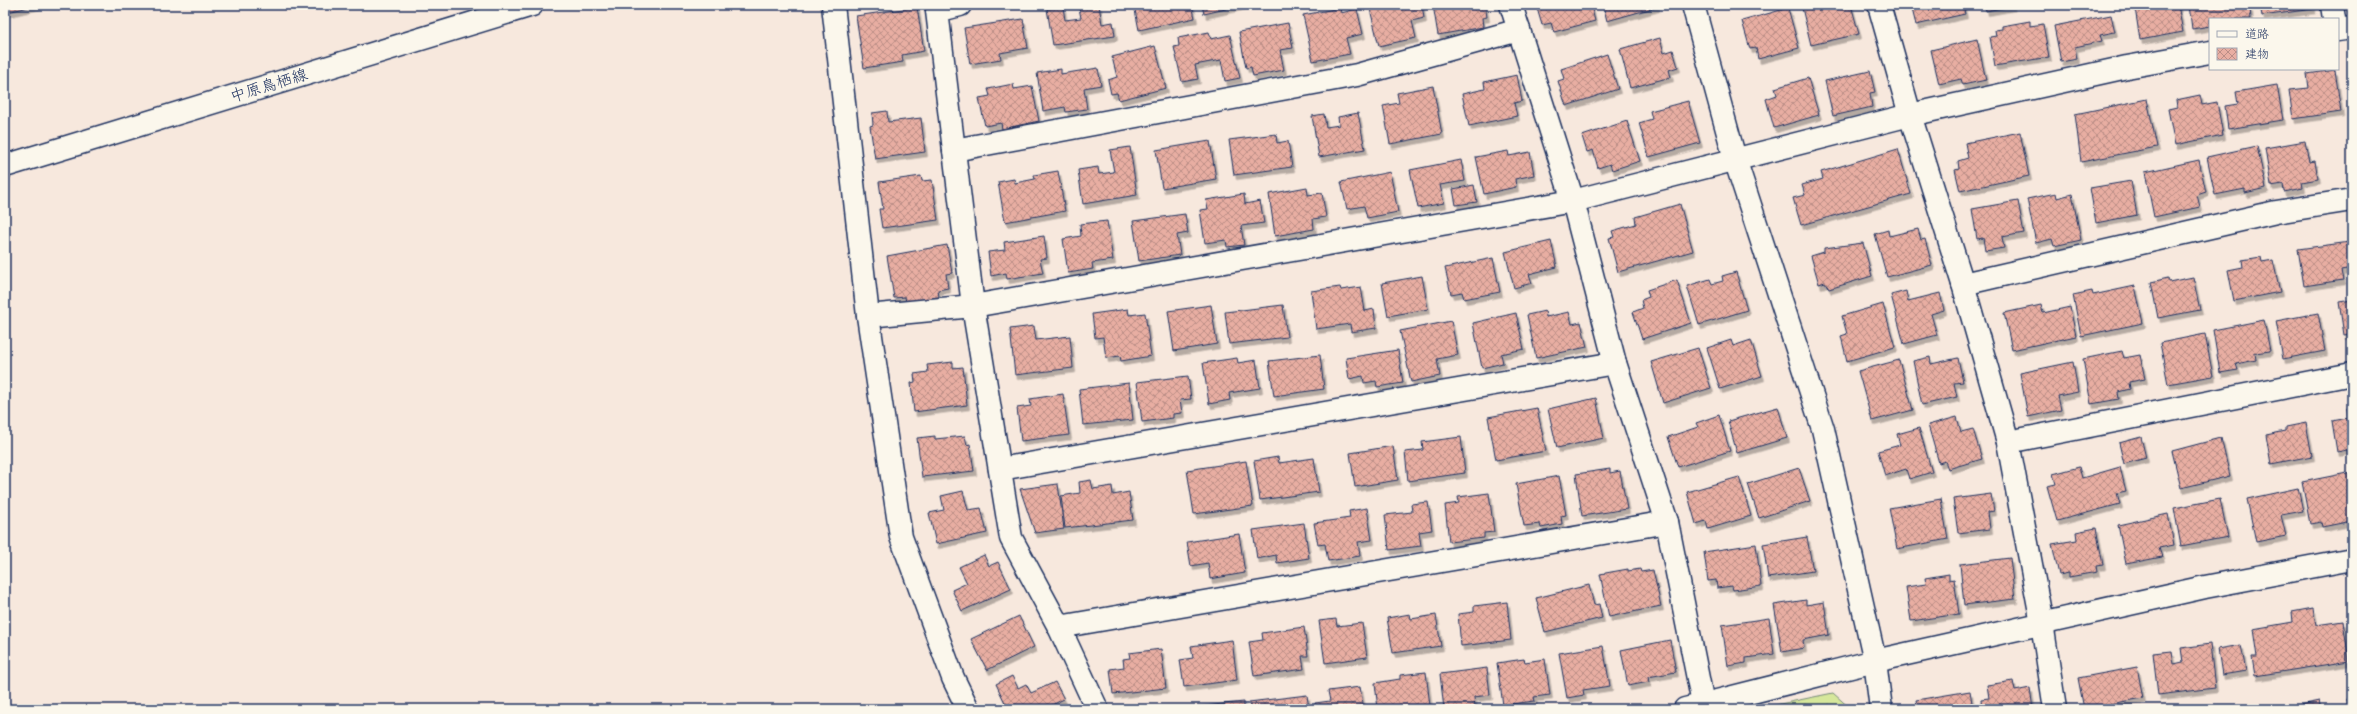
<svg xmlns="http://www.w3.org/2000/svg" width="2357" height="714" viewBox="0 0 2357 714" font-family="Mynerve,'Klee One',sans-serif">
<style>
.grass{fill:url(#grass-tufts);stroke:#788b7c}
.building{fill:url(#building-cross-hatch);stroke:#1b2f5e;filter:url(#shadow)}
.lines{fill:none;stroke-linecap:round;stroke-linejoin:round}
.street-casing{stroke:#1b2f5e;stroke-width:25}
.secondary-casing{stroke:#1b2f5e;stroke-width:25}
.street{stroke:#fbf7ec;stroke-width:22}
.secondary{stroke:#fbf7ec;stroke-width:22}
.labels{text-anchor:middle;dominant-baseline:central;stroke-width:3;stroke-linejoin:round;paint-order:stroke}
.street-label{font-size:16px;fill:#1b2f5e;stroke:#fbf7ec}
</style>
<defs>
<pattern id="grass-tufts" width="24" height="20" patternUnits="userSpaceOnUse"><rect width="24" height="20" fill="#d6e79b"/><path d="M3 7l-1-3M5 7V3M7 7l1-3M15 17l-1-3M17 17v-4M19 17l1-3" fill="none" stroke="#b7c688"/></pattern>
<pattern id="building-cross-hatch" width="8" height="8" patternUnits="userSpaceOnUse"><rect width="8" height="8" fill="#e8aea2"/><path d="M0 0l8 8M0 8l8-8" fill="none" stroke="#bb8e87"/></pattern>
<filter id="shadow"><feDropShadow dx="2.5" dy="4.5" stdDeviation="0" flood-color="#0004"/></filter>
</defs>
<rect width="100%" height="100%" fill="#f7e8dd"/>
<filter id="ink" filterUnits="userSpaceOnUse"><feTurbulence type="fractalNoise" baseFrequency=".025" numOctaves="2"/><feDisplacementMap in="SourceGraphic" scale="8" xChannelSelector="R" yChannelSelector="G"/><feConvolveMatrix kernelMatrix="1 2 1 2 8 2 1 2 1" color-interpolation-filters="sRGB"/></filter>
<g filter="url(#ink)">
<polygon class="grass" points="1833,693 1851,709 1756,709"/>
<g class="building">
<polygon points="6,5 37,5 8,12"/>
<polygon points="1099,5 1102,24 1113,22 1115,36 1053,45 1047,9 1063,7 1065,20 1081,18 1079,8"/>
<polygon points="1134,5 1192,5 1195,18 1139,30"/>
<polygon points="1202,5 1243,5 1204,14"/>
<polygon points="1369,5 1422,5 1424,18 1412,21 1416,38 1379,46"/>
<polygon points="1433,5 1485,5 1487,17 1482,18 1483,27 1438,35"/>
<polygon points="1536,5 1591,5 1595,21 1554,32 1551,23 1542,25"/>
<polygon points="1603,5 1657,5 1657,7 1607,21"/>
<polygon points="1814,5 1851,5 1859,34 1811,45 1802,8"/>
<polygon points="1911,5 1963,5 1965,14 1916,25"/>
<polygon points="1985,5 2012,5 2013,6 1986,11"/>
<polygon points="2153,5 2178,5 2183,32 2140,40 2135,8"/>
<polygon points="2189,5 2242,5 2243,8 2250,8 2251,19 2210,19 2210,26 2192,29"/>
<polygon points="2260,5 2313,5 2313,9 2262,16"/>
<polygon points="917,7 924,51 902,55 903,62 864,68 856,16"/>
<polygon points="1340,8 1341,13 1357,9 1363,34 1346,38 1350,54 1313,61 1303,15"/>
<polygon points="1788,8 1799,48 1758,59 1756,48 1750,49 1742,21"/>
<polygon points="2111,15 2115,32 2100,35 2102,41 2075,47 2077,59 2061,62 2054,26"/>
<polygon points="1023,19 1028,48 1000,53 1001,59 970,64 964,28"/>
<polygon points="2030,21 2030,26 2043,24 2049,57 1995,66 1990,37 1996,36 1995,30 2002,29 2002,26"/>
<polygon points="1288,23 1293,48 1280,50 1284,70 1253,76 1251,67 1246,68 1239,32"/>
<polygon points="1209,32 1211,39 1230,35 1240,78 1225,81 1221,60 1195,65 1198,79 1182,82 1174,47 1179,46 1178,38"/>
<polygon points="1660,38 1664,53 1673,50 1678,67 1669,70 1671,77 1630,88 1620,49"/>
<polygon points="1977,39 1986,80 1963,85 1961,79 1939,84 1931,50"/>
<polygon points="1155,46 1166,88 1119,100 1117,93 1111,94 1108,80 1117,77 1112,57"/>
<polygon points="1607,54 1618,89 1566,106 1558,81 1564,79 1561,69"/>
<polygon points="1098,68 1101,85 1084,88 1087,109 1066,112 1065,107 1043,111 1037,73 1061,69 1061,74"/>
<polygon points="2335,70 2341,112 2293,119 2289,90 2309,88 2307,74"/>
<polygon points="1870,71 1875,92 1870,93 1872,107 1833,116 1825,81"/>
<polygon points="1517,75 1522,101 1514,103 1517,116 1469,126 1462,94 1485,89 1484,82"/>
<polygon points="1808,78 1819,115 1774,128 1766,99 1777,95 1775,88"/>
<polygon points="1013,84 1014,89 1032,86 1039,121 1002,129 1001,123 985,126 979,98 990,96 988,89"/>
<polygon points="2277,85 2283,120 2228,129 2225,106 2238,104 2236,92"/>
<polygon points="1433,86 1442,134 1390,144 1383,106 1399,103 1397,93"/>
<polygon points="2200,95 2202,105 2217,102 2223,135 2175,145 2168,109 2177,107 2176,100"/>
<polygon points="2147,99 2157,147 2081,162 2075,114"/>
<polygon points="1688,101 1700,143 1649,157 1639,123 1652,119 1650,111"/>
<polygon points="887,111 888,122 921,118 925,152 875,159 870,126 873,125 872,113"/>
<polygon points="1358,113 1365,149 1319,157 1312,116 1324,114 1326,127 1339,125 1338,117"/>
<polygon points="1627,121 1640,161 1612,170 1610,164 1598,168 1593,150 1587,152 1582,136"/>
<polygon points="2020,132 2029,176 1960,191 1955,170 1959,169 1958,161 1968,158 1965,143"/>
<polygon points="1276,134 1277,143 1288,141 1292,167 1234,175 1229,140"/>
<polygon points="1210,141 1216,179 1162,188 1156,150"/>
<polygon points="2305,141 2309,162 2315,161 2318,179 2302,182 2303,188 2284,192 2283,184 2271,186 2265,148"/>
<polygon points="2257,146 2266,188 2245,193 2245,189 2215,195 2207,157"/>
<polygon points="1130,147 1137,195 1083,204 1078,170 1098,167 1099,174 1114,172 1110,150"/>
<polygon points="1898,149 1911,194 1801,225 1793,198 1805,195 1802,185 1823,179 1821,172"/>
<polygon points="1508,151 1509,156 1530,152 1534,175 1515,179 1516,187 1484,194 1476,157"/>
<polygon points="1461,160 1465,181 1440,185 1444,203 1418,208 1410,170"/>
<polygon points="2199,160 2206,192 2197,195 2200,207 2154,217 2145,172"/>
<polygon points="1058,171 1065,211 1005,222 998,182 1014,179 1015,183 1035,179 1034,175"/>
<polygon points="1390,172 1398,212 1367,218 1364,206 1347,209 1341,182"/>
<polygon points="921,176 922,181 932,180 938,220 882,228 879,209 883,209 879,182"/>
<polygon points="2131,181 2137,215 2096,223 2090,188"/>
<polygon points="1474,185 1477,202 1456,205 1453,189"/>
<polygon points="1307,187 1308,195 1322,193 1326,217 1313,219 1314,229 1275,236 1269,194"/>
<polygon points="2056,193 2057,198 2072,194 2081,240 2054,246 2052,239 2036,243 2027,199"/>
<polygon points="1244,194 1245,204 1260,201 1264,223 1241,226 1244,245 1227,247 1226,240 1205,243 1200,210 1208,209 1206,200"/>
<polygon points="2018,201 2024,233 2002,237 2004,248 1985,251 1983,238 1977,239 1972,209"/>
<polygon points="1680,204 1693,251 1618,272 1609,238 1614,237 1612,231 1636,224 1635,217"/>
<polygon points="1185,214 1188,233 1177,235 1180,255 1139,261 1133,221"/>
<polygon points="1107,221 1113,260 1092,263 1093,269 1068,273 1063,239 1081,236 1080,224"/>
<polygon points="1918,229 1921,240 1925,239 1932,265 1887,277 1875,234 1888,230 1889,236"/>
<polygon points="1044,236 1047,258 1040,259 1043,273 1007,279 1006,273 991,276 988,252 1005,250 1004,242"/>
<polygon points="1551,241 1557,267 1529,274 1532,283 1514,288 1505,252"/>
<polygon points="2350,242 2352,269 2341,271 2343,280 2304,286 2298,249"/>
<polygon points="1863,243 1872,276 1829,289 1825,282 1819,284 1811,256 1824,252 1824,248"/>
<polygon points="947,245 952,273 946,274 948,288 938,290 939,297 906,302 905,297 894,298 887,256"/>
<polygon points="2261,257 2262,262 2273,260 2280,292 2234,301 2228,270 2243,267 2242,260"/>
<polygon points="1493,258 1500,292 1464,299 1462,292 1451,294 1445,268"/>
<polygon points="1736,272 1747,310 1699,325 1687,286 1710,279 1712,284 1723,281 1722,276"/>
<polygon points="1422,276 1428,309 1388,316 1382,283"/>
<polygon points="2193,277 2200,310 2158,318 2151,282 2168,278 2169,282"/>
<polygon points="1677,280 1691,323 1642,339 1633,312 1643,308 1641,300 1649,297 1647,290"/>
<polygon points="2135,286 2143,323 2081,336 2073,295 2092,291 2093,295"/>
<polygon points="1340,287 1341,290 1361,287 1365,311 1374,309 1376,328 1351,332 1350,324 1316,329 1311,291"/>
<polygon points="1906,291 1908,301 1940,293 1944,310 1931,314 1937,335 1904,344 1891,295"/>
<polygon points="2352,300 2352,338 2351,334 2344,335 2339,302"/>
<polygon points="1883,304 1895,347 1847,361 1841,336 1847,334 1842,316"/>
<polygon points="1211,305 1217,344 1174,351 1168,311"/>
<polygon points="1283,305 1287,337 1229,344 1225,312"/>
<polygon points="2041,305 2043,313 2070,307 2076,336 2012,350 2004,313"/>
<polygon points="1128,309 1129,315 1145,313 1151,356 1121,361 1120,356 1106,358 1103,337 1095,338 1092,314"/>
<polygon points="1545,311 1546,317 1569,312 1572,324 1581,322 1587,347 1536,358 1527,315"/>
<polygon points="1516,313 1524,349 1501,354 1503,363 1482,368 1473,323"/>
<polygon points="2318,313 2325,351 2283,359 2276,321"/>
<polygon points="2264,320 2270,351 2255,353 2256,360 2236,364 2238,370 2220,373 2213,330"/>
<polygon points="1451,321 1458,355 1437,359 1440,376 1411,382 1400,331"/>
<polygon points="1034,326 1036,340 1070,336 1073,368 1015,375 1010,329"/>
<polygon points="2205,334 2213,376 2168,384 2160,343"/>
<polygon points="1731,340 1733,346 1751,340 1762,376 1720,389 1707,348"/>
<polygon points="1698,348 1711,388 1663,403 1651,362"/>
<polygon points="1398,350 1403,383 1377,387 1376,381 1364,383 1363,376 1349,379 1346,358"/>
<polygon points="2122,351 2124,358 2140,355 2145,379 2129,382 2130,389 2118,392 2119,399 2091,404 2083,359"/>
<polygon points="1320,355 1324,389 1274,396 1269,361"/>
<polygon points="1930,357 1931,364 1958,358 1963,382 1954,383 1957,397 1922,405 1913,361"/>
<polygon points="1237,358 1238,363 1256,360 1260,388 1229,393 1230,400 1209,404 1203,363"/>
<polygon points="1899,360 1913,410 1872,421 1858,371"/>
<polygon points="953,362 953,368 963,367 967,405 914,412 911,383 915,382 914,374 928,372 927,365"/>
<polygon points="2073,362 2078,392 2058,396 2061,410 2028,417 2020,373"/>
<polygon points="1188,376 1191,399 1180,400 1182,413 1173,414 1173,418 1142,422 1137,382"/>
<polygon points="1129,383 1133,420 1083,425 1079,389"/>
<polygon points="1063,394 1069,435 1021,441 1017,408 1031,406 1030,399"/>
<polygon points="1596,398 1604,438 1557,448 1548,409"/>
<polygon points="1778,407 1787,438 1737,453 1728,421"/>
<polygon points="2352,407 2352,449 2337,452 2332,421 2348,418 2347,408"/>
<polygon points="1537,408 1546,451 1496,460 1488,417"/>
<polygon points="1719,415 1730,451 1678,467 1668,437 1698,427 1696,423"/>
<polygon points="1957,417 1961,432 1973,429 1982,459 1948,469 1945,461 1939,463 1928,425"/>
<polygon points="2306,423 2312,456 2271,464 2266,435 2286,431 2286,427"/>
<polygon points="1919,428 1932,472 1909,479 1906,469 1885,476 1878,451 1900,445 1897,434"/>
<polygon points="935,436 935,439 965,436 967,445 970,444 974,471 922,477 917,438"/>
<polygon points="1461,437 1465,473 1408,481 1405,452 1423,450 1422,442"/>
<polygon points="2141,437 2146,458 2124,464 2119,443"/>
<polygon points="2221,438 2230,476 2181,488 2172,451"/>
<polygon points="1393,446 1398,480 1355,487 1350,453"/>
<polygon points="1278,457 1279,463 1314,458 1319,492 1260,500 1254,461"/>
<polygon points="1246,461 1253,506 1194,514 1187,470"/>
<polygon points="2079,467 2082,478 2120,467 2126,491 2117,493 2120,504 2057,521 2047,486 2056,484 2053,474"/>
<polygon points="1799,468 1810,501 1759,518 1748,484"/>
<polygon points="1610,469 1610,473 1620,471 1627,509 1582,516 1576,474"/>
<polygon points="2352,472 2352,521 2322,527 2321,522 2310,524 2302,482"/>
<polygon points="1559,476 1566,515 1561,516 1562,524 1541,528 1540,524 1524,526 1516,484"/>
<polygon points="1739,477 1751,516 1708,529 1706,521 1696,524 1687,492"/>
<polygon points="1091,480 1093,489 1112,486 1113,495 1129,492 1133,520 1065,528 1061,496 1080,493 1079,482"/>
<polygon points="1058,484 1064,529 1035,533 1020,489"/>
<polygon points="2298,488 2303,511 2281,515 2286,536 2256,542 2247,499"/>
<polygon points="963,491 968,510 981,508 987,533 936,544 929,513 944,510 941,496"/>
<polygon points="1489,493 1494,532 1484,533 1484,538 1449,542 1445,505 1459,503 1458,497"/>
<polygon points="1991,494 1994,511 1988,512 1990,529 1958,533 1953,499"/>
<polygon points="1941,499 1948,539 1897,549 1889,508"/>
<polygon points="2220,499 2228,537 2181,546 2174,508"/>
<polygon points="1428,502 1432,530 1419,532 1421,546 1389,550 1385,515 1412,512 1411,504"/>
<polygon points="1367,508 1372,540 1358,542 1360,556 1328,561 1325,544 1318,545 1314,523 1350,518 1349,511"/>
<polygon points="2168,514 2174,545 2159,548 2162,557 2126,564 2118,525"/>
<polygon points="1304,523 1309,558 1277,563 1276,555 1257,559 1253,530"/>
<polygon points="2096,528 2103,565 2096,566 2097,572 2069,577 2069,573 2059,575 2052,544 2077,540 2076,532"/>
<polygon points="1239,534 1245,573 1210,579 1208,563 1191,566 1187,542"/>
<polygon points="1807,537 1813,571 1768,578 1763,544"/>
<polygon points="1756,544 1761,586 1733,590 1732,586 1717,588 1716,580 1708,581 1704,552"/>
<polygon points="984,555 989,566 998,562 1011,589 962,611 952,590 967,583 959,567"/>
<polygon points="2010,558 2015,599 1964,605 1960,564"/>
<polygon points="1628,569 1628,571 1640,569 1641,572 1653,570 1661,606 1609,617 1600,574"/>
<polygon points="1949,574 1949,580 1954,579 1959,614 1911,621 1906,587 1926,584 1925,578"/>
<polygon points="1589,585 1594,605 1599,604 1602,618 1545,632 1536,598"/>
<polygon points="1806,600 1806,605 1824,602 1829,635 1803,640 1804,648 1782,652 1774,605"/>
<polygon points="1507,602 1511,640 1461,646 1458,614 1474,612 1474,606"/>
<polygon points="2313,608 2316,625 2343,621 2349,661 2255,676 2252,657 2257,657 2253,629 2293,622 2292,612"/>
<polygon points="1410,614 1411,619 1436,615 1441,646 1393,653 1387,618"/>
<polygon points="1019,616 1034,647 987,670 971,639"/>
<polygon points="1769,618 1774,654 1746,658 1746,663 1728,666 1722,625"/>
<polygon points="1336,619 1337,626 1362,623 1367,657 1325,663 1319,621"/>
<polygon points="1304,627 1308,656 1302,656 1304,669 1254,676 1249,642 1263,640 1262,633"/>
<polygon points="1232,640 1237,680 1184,687 1180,660 1193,658 1191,646"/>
<polygon points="1670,640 1676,672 1648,677 1649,682 1628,686 1621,650"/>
<polygon points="2210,644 2215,688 2158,695 2153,653 2172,651 2174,664 2183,662 2181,648"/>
<polygon points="2241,645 2246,671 2222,675 2218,649"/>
<polygon points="1603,646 1610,686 1583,690 1584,695 1567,698 1559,653"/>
<polygon points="1161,649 1166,688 1113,694 1110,669 1124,667 1123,659 1130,658 1129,653"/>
<polygon points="1524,659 1525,662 1545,659 1550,695 1534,697 1535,701 1503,705 1497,663"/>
<polygon points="2137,667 2143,698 2084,709 2078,678"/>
<polygon points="1487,668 1490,695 1474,697 1475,709 1444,709 1440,674"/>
<polygon points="1426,672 1430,706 1378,709 1375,683 1400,679 1400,675"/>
<polygon points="1012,676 1018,688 1026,684 1031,693 1055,682 1064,699 1044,709 1008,709 996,684"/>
<polygon points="2013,681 2015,691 2030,688 2033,709 1982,709 1981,699 1989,698 1987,685"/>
<polygon points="1360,687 1364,709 1316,709 1315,703 1330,701 1328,691"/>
<polygon points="1970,691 1973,709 1918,709 1916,700"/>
<polygon points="1307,695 1309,709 1250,709 1249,702"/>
<polygon points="2352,698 2352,709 2349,709 2347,699"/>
<polygon points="2319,701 2321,709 2280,709"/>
<polygon points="1244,702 1244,709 1193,709 1193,707"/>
</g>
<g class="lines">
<g class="street-casing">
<g id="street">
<polyline points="833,5 868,316 901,537 953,678 968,709"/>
<polyline points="960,5 937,11 973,306 1011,538 1059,627 1097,709"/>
<polyline points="1511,5 1573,201 1615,363 1667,522 1704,709"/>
<polyline points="1879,5 1910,115 1963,284 2008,442 2042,623 2055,709"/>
<polyline points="2332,5 2334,19"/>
<polyline points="2338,30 2352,28"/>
<polyline points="954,150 1357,75 1519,30"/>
<polyline points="1963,284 2276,212 2352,200"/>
<polyline points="868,316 973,306 1573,201 1910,115 2127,67 2210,52"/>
<polyline points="2008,442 2352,374"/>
<polyline points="1000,469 1615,363"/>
<polyline points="1059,627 1667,522"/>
</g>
</g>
<g class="secondary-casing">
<g id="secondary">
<polyline points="1693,5 1735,159 1823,429 1875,661 1881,709"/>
<polyline points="5,166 532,5"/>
<polyline points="1685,709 1875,661 2205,587 2352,559"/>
</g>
</g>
<use href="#street" class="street"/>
<use href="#secondary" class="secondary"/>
</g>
</g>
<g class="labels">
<g class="street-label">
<text transform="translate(269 86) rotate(-17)">中原鳥栖線</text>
</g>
</g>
<rect width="2357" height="714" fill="none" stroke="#fbf7ec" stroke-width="20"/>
<rect x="10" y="10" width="2337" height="694" fill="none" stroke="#1b2f5e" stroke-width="1.5" filter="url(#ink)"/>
<rect x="2209" y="18" width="130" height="52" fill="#fbf7ec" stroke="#a1a7b3"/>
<rect x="2217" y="31" width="20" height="6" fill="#fbf7ec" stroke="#a1a7b3"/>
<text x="2245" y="38" font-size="12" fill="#1b2f5e">道路</text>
<rect x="2217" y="48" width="20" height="12" fill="url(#building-cross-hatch)" stroke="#a1a7b3"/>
<text x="2245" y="58" font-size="12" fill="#1b2f5e">建物</text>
</svg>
